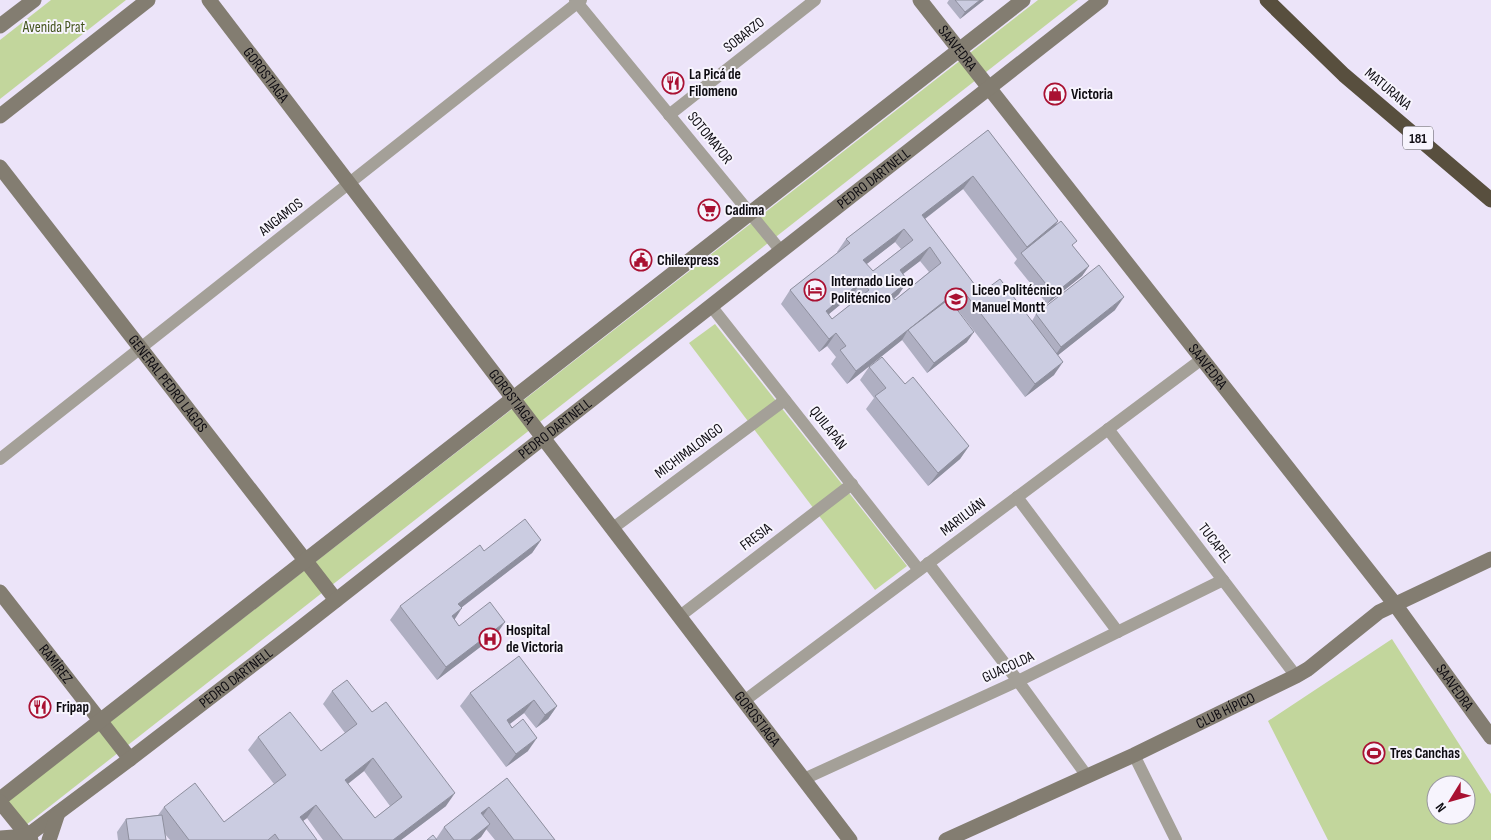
<svg xmlns="http://www.w3.org/2000/svg" width="1491" height="840" viewBox="0 0 1491 840" font-family="'Sofia Sans Condensed',sans-serif">
<style>
.green{fill:#c2d69c;fill-rule:evenodd}
.lines{fill:none;stroke-linecap:round;stroke-linejoin:round}
.street{stroke:#a4a098;stroke-width:12}
.secondary{stroke:#837d71;stroke-width:15}
.highway{stroke:#584f3e;stroke-width:15}
.wall{fill:#afafc2;fill-rule:evenodd}
.shaded-wall{fill:#8e8f9e}
.building{fill:#cbcce1;stroke:#8e8f9e;fill-rule:evenodd}
.labels{text-anchor:middle;dominant-baseline:central;stroke-width:4;stroke-linejoin:round;paint-order:stroke}
.shield{fill:#f7f4fd;stroke:#535158;stroke-width:1}
.shield-label{font-size:14px;font-weight:bold;fill:#0d0b11}
.park-label{font-size:15px;fill:#45551f;stroke:#f7f4fd}
.street-label{font-size:15px;fill:#0d0b11;stroke:#f7f4fd}
.poi-label{font-size:15px;font-weight:bold;fill:#0d0b11;stroke:#f7f4fd;text-anchor:start}
</style>
<rect width="100%" height="100%" fill="#ece4f9"/>
<g class="green">
<polygon points="51,0 126,0 0,99 0,40"/>
<polygon points="1038,0 1078,0 26,825 7,802"/>
<polygon points="715,324 907,566 875,590 689,343"/>
<path d="M1392,639L1491,794V840H1328L1268,721ZM1436,785H1466V815H1436Z"/>
</g>
<g class="lines">
<g class="street">
<polyline points="575,0 781,251"/>
<polyline points="669,115 815,0"/>
<polyline points="711,306 919,570"/>
<polyline points="1108,429 1296,676"/>
<polyline points="0,459 581,0"/>
<polyline points="1017,497 1118,632"/>
<polyline points="613,528 785,400"/>
<polyline points="928,563 1018,681 1087,776"/>
<polyline points="680,616 852,484"/>
<polyline points="744,701 1202,359"/>
<polyline points="1134,755 1176,840"/>
<polyline points="804,779 1018,681 1223,580"/>
</g>
<g class="secondary">
<path id="s1" d="M209,0L850,840"/>
<path id="s2" d="M920,0L1394,603L1491,737"/>
<polyline points="0,26 34,0"/>
<polyline points="0,116 148,0"/>
<path id="s3" d="M0,167L336,600"/>
<path id="s4" d="M0,592L130,759"/>
<polyline points="0,799 1023,0"/>
<polyline points="0,802 31,840"/>
<path id="s5" d="M0,838L27,836L130,759L298,630L1101,0"/>
<polyline points="49,840 58,813"/>
<path id="s6" d="M946,840L1134,755L1296,676L1308,669L1379,612L1491,559"/>
</g>
<polyline class="highway" points="1267,0 1344,75 1491,200"/>
</g>
<g class="wall">
<polygon points="949,0 984,0 960,19 947,3"/>
<path d="M988,130L1058,221L1056,225L1089,266L1082,276L1047,304L1014,263L1017,259L963,189L925,219L981,293L1032,321L1036,314L1115,310L1058,355L1054,375L1025,397L951,301L967,342L927,373L902,340L847,384L831,364L836,357L827,346L819,352L781,304L790,290L838,253L837,252L846,239ZM895,242L901,249L873,271L866,264ZM920,261L929,272L895,300L894,299L899,294L903,274ZM853,294L857,299L832,319L829,314Z"/>
<polygon points="869,367 905,384 969,446 960,459 928,486 866,409 874,398 860,380"/>
<polygon points="541,540 532,553 461,608 454,619 459,626 496,635 437,680 390,620 400,606 484,551"/>
<polygon points="519,656 557,706 548,719 536,728 524,713 510,724 528,751 506,767 460,706 470,693"/>
<path d="M332,691L372,712L446,806L401,840H323L307,818L303,821L317,840H170L165,834L166,840H118L117,832L126,819L158,815L164,807L224,822L274,784L248,750L258,737L321,751L345,733L323,704ZM364,771L390,806L375,818L348,784Z"/>
<polygon points="507,778 555,840 495,840 486,829 481,837 477,840 427,840 436,839 444,827"/>
</g>
<g class="shaded-wall">
<polygon points="980,0 984,0 960,19 965,12"/>
<polygon points="973,176 963,189 913,228 922,215"/>
<polygon points="1058,221 1049,234 1022,254 1027,247"/>
<polygon points="904,229 895,242 854,274 863,260"/>
<polygon points="930,247 920,261 891,283 900,270"/>
<polygon points="1089,266 1082,276 1047,304 1054,294"/>
<polygon points="862,281 853,294 817,324 826,311"/>
<polygon points="908,281 899,294 882,308 891,295"/>
<polygon points="961,288 951,301 911,333 908,330 902,340 847,384 856,371"/>
<polygon points="1124,297 1115,310 1052,360 1061,347"/>
<polygon points="974,332 967,342 927,373 934,363"/>
<polygon points="836,333 827,346 819,352 829,339"/>
<polygon points="1063,362 1054,375 1025,397 1035,384"/>
<polygon points="969,446 960,459 928,486 938,473"/>
<polygon points="541,540 532,553 449,617 458,604"/>
<polygon points="462,608 453,622 452,616"/>
<polygon points="505,622 496,635 437,680 446,667"/>
<polygon points="534,700 524,713 499,732 507,720"/>
<polygon points="557,706 548,719 536,728 545,715"/>
<polygon points="537,738 528,751 506,767 516,754"/>
<polygon points="373,758 364,771 336,793 345,780"/>
<polygon points="455,793 446,806 401,840 393,840"/>
<polygon points="316,805 307,818 291,830 300,817"/>
<polygon points="489,807 480,820 481,813"/>
<polygon points="490,824 481,837 477,840 470,840"/>
</g>
<g class="building">
<polygon points="955,0 980,0 965,12"/>
<path d="M988,130L1058,221L1027,247L973,176L922,215L981,293L1000,279L1063,362L1035,384L961,288L856,371L840,350L846,346L836,333L829,339L790,290L850,243L846,239ZM904,229L913,240L873,271L863,260ZM930,247L941,263L895,300L891,295L908,281L900,270ZM862,281L869,290L832,319L826,311Z"/>
<polygon points="1061,221 1077,241 1072,245 1089,266 1054,294 1021,253"/>
<polygon points="1099,265 1124,297 1061,347 1036,314"/>
<polygon points="949,299 974,332 934,363 908,330"/>
<polygon points="882,357 905,384 913,377 969,446 938,473 875,396 886,388 869,367"/>
<polygon points="525,519 541,540 458,604 462,608 452,616 459,626 490,602 505,622 446,667 400,606 480,545 484,551"/>
<polygon points="519,656 557,706 545,715 534,700 507,720 512,728 523,719 537,738 516,754 470,693"/>
<path d="M347,680L372,712L386,702L455,793L393,840H343L316,805L300,817L317,840H279L275,834L268,840H189L164,807L195,783L224,822L286,775L258,737L290,712L321,751L357,724L332,691ZM373,758L402,797L375,818L345,780Z"/>
<polygon points="507,778 555,840 514,840 489,807 481,813 490,824 470,840 454,840 444,827"/>
<polygon points="162,815 166,840 129,840 126,819"/>
<polygon points="433,835 437,840 427,840"/>
</g>
<defs>
<g id="restaurant-ring" transform="scale(1.125)"><circle r="9.5" fill="#f7f4fd" stroke="#a91132" stroke-width="1.5"/><path d="M-5-6h1v4h1v-4h1v4h1v-4h1v5L-1.5 .5V6h-2V.5L-5-1ZM5-6V6H3V1.5H1.5Q1.5-4 5-6Z" fill="#a91132"/></g>
<g id="shop-ring" transform="scale(1.125)"><circle r="9.5" fill="#f7f4fd" stroke="#a91132" stroke-width="1.5"/><path d="M-5-2.5h2.3a2.7 3.5 0 0 1 5.4 0H5L5.5 6h-11ZM-1.5-2.5h3a1.5 2.3 0 0 0-3 0Z" fill="#a91132"/></g>
<g id="supermarket-ring" transform="scale(1.125)"><circle r="9.5" fill="#f7f4fd" stroke="#a91132" stroke-width="1.5"/><path d="M-6-5.5h2.5l.6 2H6L4.5 2H-2.5L-4.4-4H-6ZM-1.5 3.2a1.3 1.3 0 1 0 .1 0ZM3 3.2a1.3 1.3 0 1 0 .1 0Z" fill="#a91132"/></g>
<g id="civic-ring" transform="scale(1.125)"><circle r="9.5" fill="#f7f4fd" stroke="#a91132" stroke-width="1.5"/><path d="M-.6-6.5H3V-4.5H.6V-3L4-1V1h2V6H-6V1h2V-1L-.6-3ZM-1.2 2.5V6h2.4V2.5Z" fill="#a91132"/></g>
<g id="hotel-ring" transform="scale(1.125)"><circle r="9.5" fill="#f7f4fd" stroke="#a91132" stroke-width="1.5"/><path d="M-6-4.5h1.5V1H6V5H4.5V3h-9V5H-6ZM-4 0a1.8 1.8 0 1 1 3.6 0ZM.5 0V-2.5h3Q6-2.5 6 0Z" fill="#a91132"/></g>
<g id="school-ring" transform="scale(1.125)"><circle r="9.5" fill="#f7f4fd" stroke="#a91132" stroke-width="1.5"/><path d="M0-5L7-2L0 1L-7-2ZM-4 1L0 2.5L4 1V4Q0 6-4 4Z" fill="#a91132"/></g>
<g id="hospital-ring" transform="scale(1.125)"><circle r="9.5" fill="#f7f4fd" stroke="#a91132" stroke-width="1.5"/><path d="M-5-5h3v3.5h4V-5h3V5h-3V1.5h-4V5h-3Z" fill="#a91132"/></g>
<g id="stadium-ring" transform="scale(1.125)"><circle r="9.5" fill="#f7f4fd" stroke="#a91132" stroke-width="1.5"/><path d="M0-5a6.5 5 0 1 0 0 10a6.5 5 0 1 0 0-10ZM-3.5-1.8h7v3.6h-7Z" fill="#a91132"/></g>
</defs>
<g fill-rule="evenodd">
<use href="#restaurant-ring" x="673" y="83"/>
<use href="#shop-ring" x="1055" y="94"/>
<use href="#supermarket-ring" x="709" y="210"/>
<use href="#civic-ring" x="641" y="260"/>
<use href="#hotel-ring" x="815" y="290"/>
<use href="#school-ring" x="956" y="299"/>
<use href="#hospital-ring" x="490" y="639"/>
<use href="#restaurant-ring" x="40" y="707"/>
<use href="#stadium-ring" x="1374" y="753"/>
</g>
<g class="labels">
<rect class="shield" x="1403" y="126.5" width="30" height="23" rx="4"/>
<g class="shield-label">
<text x="1418" y="138">181</text>
</g>
<g class="park-label">
<text x="54" y="27">Avenida Prat</text>
</g>
<g class="street-label">
<text transform="translate(744 35) rotate(-38)">SOBARZO</text>
<text stroke="none"><textPath href="#s2" startOffset="61">SAAVEDRA</textPath></text>
<text stroke="none"><textPath href="#s1" startOffset="94">GOROSTIAGA</textPath></text>
<text transform="translate(1388 89) rotate(40)">MATURANA</text>
<text transform="translate(710 138) rotate(51)">SOTOMAYOR</text>
<text stroke="none"><textPath href="#s5" startOffset="1099">PEDRO DARTNELL</textPath></text>
<text transform="translate(281 217) rotate(-38)">ANGAMOS</text>
<text stroke="none"><textPath href="#s2" startOffset="466">SAAVEDRA</textPath></text>
<text stroke="none"><textPath href="#s3" startOffset="274">GENERAL PEDRO LAGOS</textPath></text>
<text stroke="none"><textPath href="#s1" startOffset="499">GOROSTIAGA</textPath></text>
<text stroke="none"><textPath href="#s5" startOffset="694">PEDRO DARTNELL</textPath></text>
<text transform="translate(828 428) rotate(52)">QUILAPÁN</text>
<text transform="translate(689 451) rotate(-37)">MICHIMALONGO</text>
<text transform="translate(963 517) rotate(-37)">MARILUÁN</text>
<text transform="translate(756 537) rotate(-37)">FRESIA</text>
<text transform="translate(1215 543) rotate(53)">TUCAPEL</text>
<text stroke="none"><textPath href="#s4" startOffset="91">RAMÍREZ</textPath></text>
<text transform="translate(1008 667) rotate(-25)">GUACOLDA</text>
<text stroke="none"><textPath href="#s5" startOffset="289">PEDRO DARTNELL</textPath></text>
<text stroke="none"><textPath href="#s2" startOffset="871">SAAVEDRA</textPath></text>
<text stroke="none"><textPath href="#s6" startOffset="308">CLUB HÍPICO</textPath></text>
<text stroke="none"><textPath href="#s1" startOffset="904">GOROSTIAGA</textPath></text>
</g>
<g class="poi-label">
<text x="689" y="74">La Picá de<tspan x="689" dy="17">Filomeno</tspan></text>
<text x="1071" y="94">Victoria</text>
<text x="725" y="210">Cadima</text>
<text x="657" y="260">Chilexpress</text>
<text x="831" y="281">Internado Liceo<tspan x="831" dy="17">Politécnico</tspan></text>
<text x="972" y="290">Liceo Politécnico<tspan x="972" dy="17">Manuel Montt</tspan></text>
<text x="506" y="630">Hospital<tspan x="506" dy="17">de Victoria</tspan></text>
<text x="56" y="707">Fripap</text>
<text x="1390" y="753">Tres Canchas</text>
</g>
</g>
<g transform="translate(1451 800) rotate(233)"><circle r="24" fill="#f7f4fd" stroke="#99979f"/>
<path d="M0-4L9 19L0 12L-9 19Z" fill="#a91132"/>
<text y="-8" font-size="14" font-weight="bold" text-anchor="middle" fill="#0d0b11">N</text>
</g>
</svg>
